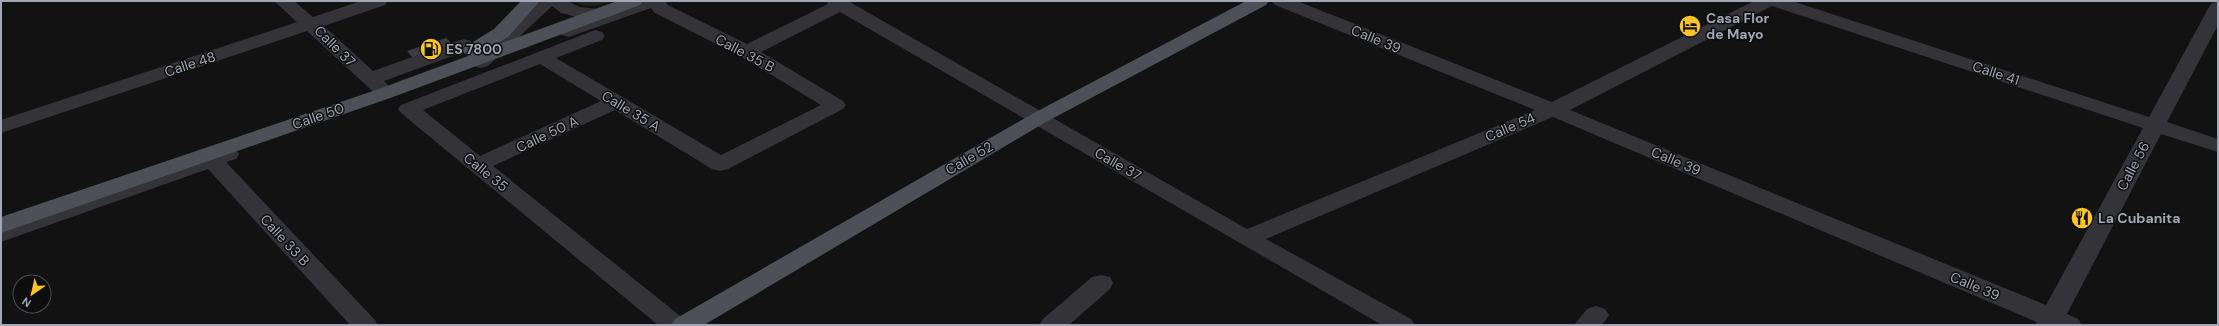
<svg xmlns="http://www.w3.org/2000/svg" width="2219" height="326" viewBox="0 0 2219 326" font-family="'DM Sans',sans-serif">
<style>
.green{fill:#1e261f}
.building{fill:#3c3c40}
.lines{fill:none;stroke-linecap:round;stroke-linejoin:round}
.minor{fill:#333338;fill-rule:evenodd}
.major{fill:#4e5057;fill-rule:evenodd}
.labels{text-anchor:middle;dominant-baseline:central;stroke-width:3;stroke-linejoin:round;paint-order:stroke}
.poi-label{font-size:14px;font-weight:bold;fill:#a3a6b4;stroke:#0d0d0e;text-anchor:start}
.street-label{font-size:14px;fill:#a3a6b4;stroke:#0d0d0e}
</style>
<rect width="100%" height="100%" fill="#121213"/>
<path class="green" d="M573,1H612C598,6 587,9 573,1Z"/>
<polygon class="building" points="446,38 455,46 415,61 407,51"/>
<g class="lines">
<g class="minor">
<polygon points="274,1 294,1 313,17 361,1 388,1 385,5 324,26 373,71 457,41 464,39 471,41 474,45 471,49 384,81 396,93 393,97 386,99 379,97 307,31 1,133 1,120 297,22"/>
<path d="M536,1H568L580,7L609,10L636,1H665L668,5L747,44L828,4L826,1H848L1247,229L1535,110L1275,5L1272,1H1297L1552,102L1754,1H1792L2149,117L2209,7L2212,3L2218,2V25L2167,122L2218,139V152L2161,134L2067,314L2078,319L2082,325H2035L2037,322L1553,117L1266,239L1411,319L1415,325H1382L840,12L761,52L843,101L846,105L843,109L728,169L720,171L712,169L615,110L493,166L684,319L688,325H658L401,113L398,109L401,105L595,30L602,32L605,36L602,40L556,58L721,155L821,105L740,56L655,13L651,8L569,37L562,35L560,31L562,27L585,19L561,13L552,6L488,66L481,68L474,66L471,62L474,58ZM1772,6L2143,128L2046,305L1570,110ZM540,64L601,101L480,156L423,110Z"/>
<polygon points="228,147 236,149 239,154 236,159 226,162 374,319 378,325 350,325 208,169 1,242 1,226 198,157 196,155 199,150 207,148 215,151"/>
<polygon points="1101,275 1110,277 1113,283 1110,289 1069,325 1039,325 1043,319 1092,277"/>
<polygon points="1596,306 1605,309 1609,315 1602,325 1574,325 1587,309"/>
</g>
<g class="major">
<polygon points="521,1 540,1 508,37 491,47 617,1 643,1 640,5 393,97 1,233 1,217 379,89 468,56 462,51 465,47 494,29"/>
<polygon points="1246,1 1269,1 1266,5 1046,122 704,325 671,325 675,319 1032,114"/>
</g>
</g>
<defs>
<g id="hotel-disc" transform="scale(1.15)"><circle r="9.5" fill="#f7c526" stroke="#0d0d0e"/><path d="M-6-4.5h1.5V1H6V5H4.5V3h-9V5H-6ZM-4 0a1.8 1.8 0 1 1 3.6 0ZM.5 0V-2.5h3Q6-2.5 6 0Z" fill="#111"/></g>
<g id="fuel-disc" transform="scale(1.15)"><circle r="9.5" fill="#f7c526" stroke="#0d0d0e"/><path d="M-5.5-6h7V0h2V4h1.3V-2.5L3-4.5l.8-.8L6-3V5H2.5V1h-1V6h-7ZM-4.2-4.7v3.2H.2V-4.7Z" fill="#111"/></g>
<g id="restaurant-disc" transform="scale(1.15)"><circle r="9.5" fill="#f7c526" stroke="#0d0d0e"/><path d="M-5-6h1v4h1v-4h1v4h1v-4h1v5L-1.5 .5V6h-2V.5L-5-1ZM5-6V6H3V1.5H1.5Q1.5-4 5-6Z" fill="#111"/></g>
</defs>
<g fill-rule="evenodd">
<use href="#hotel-disc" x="1690" y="26"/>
<use href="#fuel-disc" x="431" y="49"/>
<use href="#restaurant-disc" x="2082" y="218"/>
</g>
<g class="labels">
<g class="poi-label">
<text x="1706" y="18">Casa Flor<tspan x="1706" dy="16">de Mayo</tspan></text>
<text x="446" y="49">ES 7800</text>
<text x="2098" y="218">La Cubanita</text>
</g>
<g class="street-label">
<text transform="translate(1376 39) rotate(22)">Calle 39</text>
<text transform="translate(335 46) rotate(45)">Calle 37</text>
<text transform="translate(745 53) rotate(28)">Calle 35 B</text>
<text transform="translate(190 64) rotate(-18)">Calle 48</text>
<text transform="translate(1996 73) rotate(18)">Calle 41</text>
<text transform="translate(631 111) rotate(31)">Calle 35 A</text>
<text transform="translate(318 116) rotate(-19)">Calle 50</text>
<text transform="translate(1510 127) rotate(-23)">Calle 54</text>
<text transform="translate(547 134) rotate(-25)">Calle 50 A</text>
<text transform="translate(969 158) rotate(-30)">Calle 52</text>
<text transform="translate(1676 161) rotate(23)">Calle 39</text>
<text transform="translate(1118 164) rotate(30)">Calle 37</text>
<text transform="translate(2133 166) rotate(-62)">Calle 56</text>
<text transform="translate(486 172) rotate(39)">Calle 35</text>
<text transform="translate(285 240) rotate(47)">Calle 33 B</text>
<text transform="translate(1975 286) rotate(23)">Calle 39</text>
</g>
</g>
<rect width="2219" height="326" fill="none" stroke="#a3a6b4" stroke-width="4"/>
<g transform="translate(32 294) rotate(214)"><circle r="19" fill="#0d0d0e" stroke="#494a50"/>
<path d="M0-3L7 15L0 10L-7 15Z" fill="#f7c526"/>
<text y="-6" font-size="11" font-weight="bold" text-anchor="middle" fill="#a3a6b4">N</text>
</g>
</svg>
